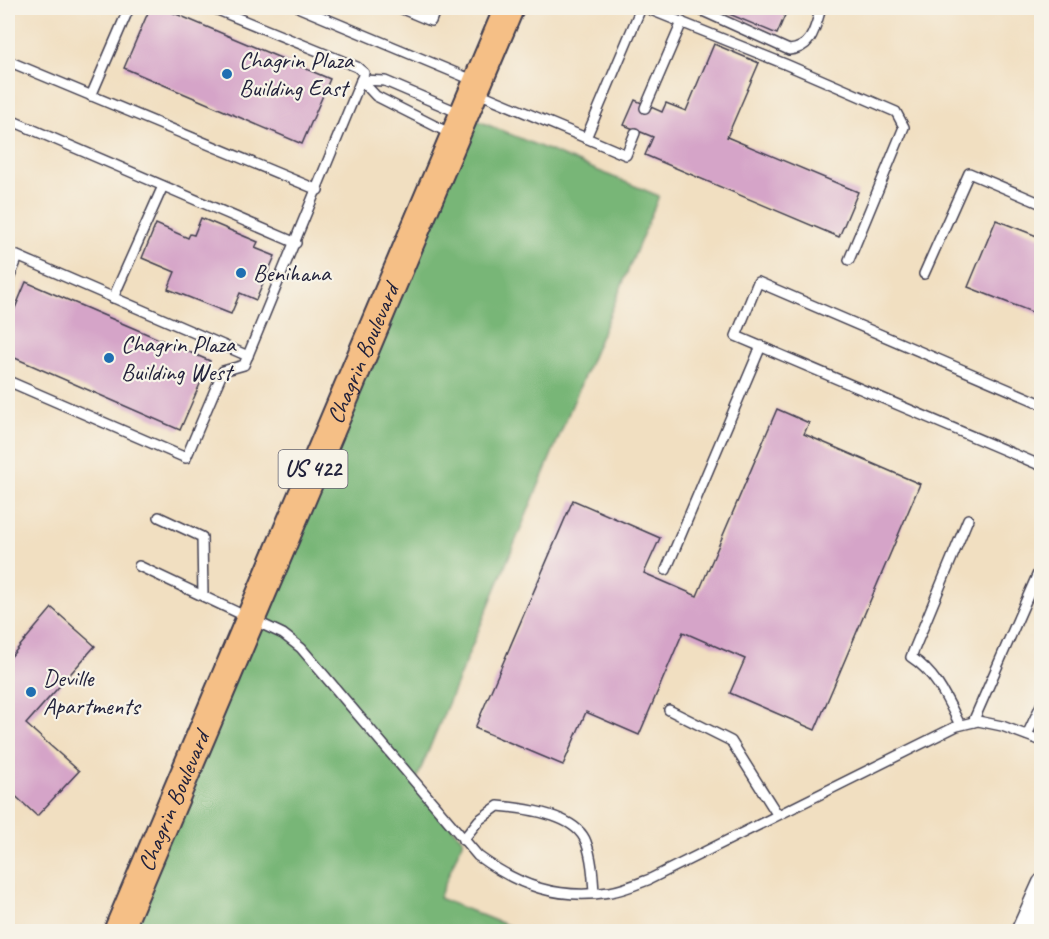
<svg xmlns="http://www.w3.org/2000/svg" width="1049" height="939" viewBox="0 0 1049 939" font-family="Caveat,sans-serif">
<style>
.forest{fill:#78b677;stroke:#4d6c59;stroke-width:1.5}
.building{fill:#d5a4c8}
.lines{fill:none;stroke-linecap:round;stroke-linejoin:round}
.lane-casing{stroke:#413e4f;stroke-width:12}
.street-casing{stroke:#413e4f;stroke-width:21}
.primary-casing{stroke:#413e4f;stroke-width:32}
.lane{stroke:#fff;stroke-width:9}
.street{stroke:#fff;stroke-width:18}
.primary{stroke:#f5bf86;stroke-width:28}
.poi-dot{fill:#1f6fb2;stroke:#f7f3e8;stroke-width:2}
.labels{text-anchor:middle;dominant-baseline:central;stroke-width:4.5;stroke-linejoin:round;paint-order:stroke}
.shield{fill:#f7f3e8;stroke:#62616f;stroke-width:1.5}
.shield-label{font-size:22px;font-weight:bold;fill:#22223b}
.poi-label{font-size:24px;fill:#22223b;stroke:#f7f3e8;text-anchor:start}
.street-label{font-size:24px;fill:#22223b;stroke:#f7f3e8}
</style>
<rect width="100%" height="100%" fill="#f7f3e8"/>
<filter id="ink" filterUnits="userSpaceOnUse"><feTurbulence type="fractalNoise" baseFrequency=".0167" numOctaves="2"/><feDisplacementMap in="SourceGraphic" scale="12" xChannelSelector="R" yChannelSelector="G"/><feConvolveMatrix kernelMatrix="1 2 1 2 8 2 1 2 1" color-interpolation-filters="sRGB"/></filter>
<filter id="wash" filterUnits="userSpaceOnUse"><feTurbulence type="fractalNoise" baseFrequency=".008" numOctaves="4" result="noise"/><feDisplacementMap in="SourceGraphic" scale="24" xChannelSelector="R" yChannelSelector="G"/><feGaussianBlur stdDeviation="1.35" result="paint"/><feColorMatrix in="noise" values="0 0 0 0 0 0 0 0 0 0 0 0 0 0 0 0 0 1.4 0 .05"/><feComposite in="paint" operator="in"/></filter>
<g filter="url(#wash)">
<rect width="100%" height="100%" fill="#f1dfc1"/>
<polygon class="forest" points="464,115 659,196 415,783 463,840 439,898 521,931 118,932"/>
<g id="blocks">
<g class="building">
<polygon points="150,8 162,8 330,79 302,144 124,68"/>
<polygon points="715,8 788,8 777,34"/>
<polygon points="714,44 759,63 727,137 858,192 839,237 645,155 653,137 624,125 635,100 662,112 666,103 686,111"/>
<polygon points="201,218 258,242 255,248 275,256 256,300 240,293 231,314 168,289 175,272 142,258 156,224 188,238 190,234 194,235"/>
<polygon points="996,220 1042,238 1042,316 968,287"/>
<polygon points="26,282 210,361 180,430 8,355 8,325"/>
<polygon points="777,409 809,423 804,434 920,484 815,730 730,693 745,659 683,632 639,735 586,712 563,765 475,728 573,500 660,538 644,573 697,596"/>
<polygon points="52,608 95,646 26,724 79,771 37,816 8,789 8,660"/>
</g>
</g>
</g>
<g filter="url(#ink)">
<use href="#blocks" fill-opacity="0" stroke="#413e4f" stroke-width="1.5"/>
<g class="lines">
<g class="lane-casing">
<g id="lane">
<polyline points="300,8 475,81"/>
<polyline points="400,8 431,21 436,8"/>
<polyline points="646,8 785,64 896,112 904,127 849,260"/>
<path d="M696,8L789,50C813,48 815,27 821,8"/>
<polyline points="8,61 318,190"/>
<polyline points="361,80 376,96 451,134"/>
<polyline points="361,80 385,81 462,114"/>
<polyline points="476,92 586,138 641,8"/>
<polyline points="91,96 129,8"/>
<polyline points="645,108 682,22"/>
<polyline points="8,119 296,243"/>
<polyline points="586,138 626,155 635,133"/>
<polyline points="8,252 248,356"/>
<polyline points="924,274 969,173 1042,204"/>
<polyline points="8,281 18,257"/>
<polyline points="113,298 163,186"/>
<polyline points="8,381 186,458 223,371 244,365 364,73 357,67 213,8"/>
<polyline points="1042,404 758,282 736,336 1042,466"/>
<polyline points="159,517 202,537 203,596"/>
<path d="M139,566L283,634L301,648L478,856C519,886 558,900 610,892C623,890 637,884 650,879L957,726L978,721L1002,726L1042,741"/>
<polyline points="666,570 761,346"/>
<polyline points="669,710 731,741 777,814"/>
<polyline points="973,722 1042,564"/>
<path d="M960,725C947,699 936,673 911,657L968,519"/>
<polyline points="1027,735 1042,703"/>
<path d="M463,840L479,820L498,806C522,808 576,814 586,842C592,858 593,876 594,893"/>
</g>
</g>
<g class="street-casing">
<polyline id="street" points="1020,932 1042,883"/>
</g>
<g class="primary-casing">
<g id="primary">
<path id="s1" d="M118,932L509,8"/>
</g>
</g>
<use href="#lane" class="lane"/>
<use href="#street" class="street"/>
<use href="#primary" class="primary"/>
</g>
</g>
<g class="poi-dot">
<circle cx="227" cy="74" r="6"/>
<circle cx="241" cy="273" r="6"/>
<circle cx="109" cy="358" r="6"/>
<circle cx="31" cy="692" r="6"/>
</g>
<g class="labels">
<rect class="shield" x="278.5" y="450" width="69" height="38" rx="4.5"/>
<g class="shield-label">
<text x="313" y="469">US 422</text>
</g>
<g class="poi-label">
<text x="239" y="60">Chagrin Plaza<tspan x="239" dy="28">Building East</tspan></text>
<text x="253" y="273">Benihana</text>
<text x="121" y="344">Chagrin Plaza<tspan x="121" dy="28">Building West</tspan></text>
<text x="43" y="678">Deville<tspan x="43" dy="28">Apartments</tspan></text>
</g>
<g class="street-label">
<text stroke="none"><textPath href="#s1" startOffset="628">Chagrin Boulevard</textPath></text>
<text stroke="none"><textPath href="#s1" startOffset="142">Chagrin Boulevard</textPath></text>
</g>
</g>
<rect width="1049" height="939" fill="none" stroke="#f7f3e8" stroke-width="30"/>
</svg>
